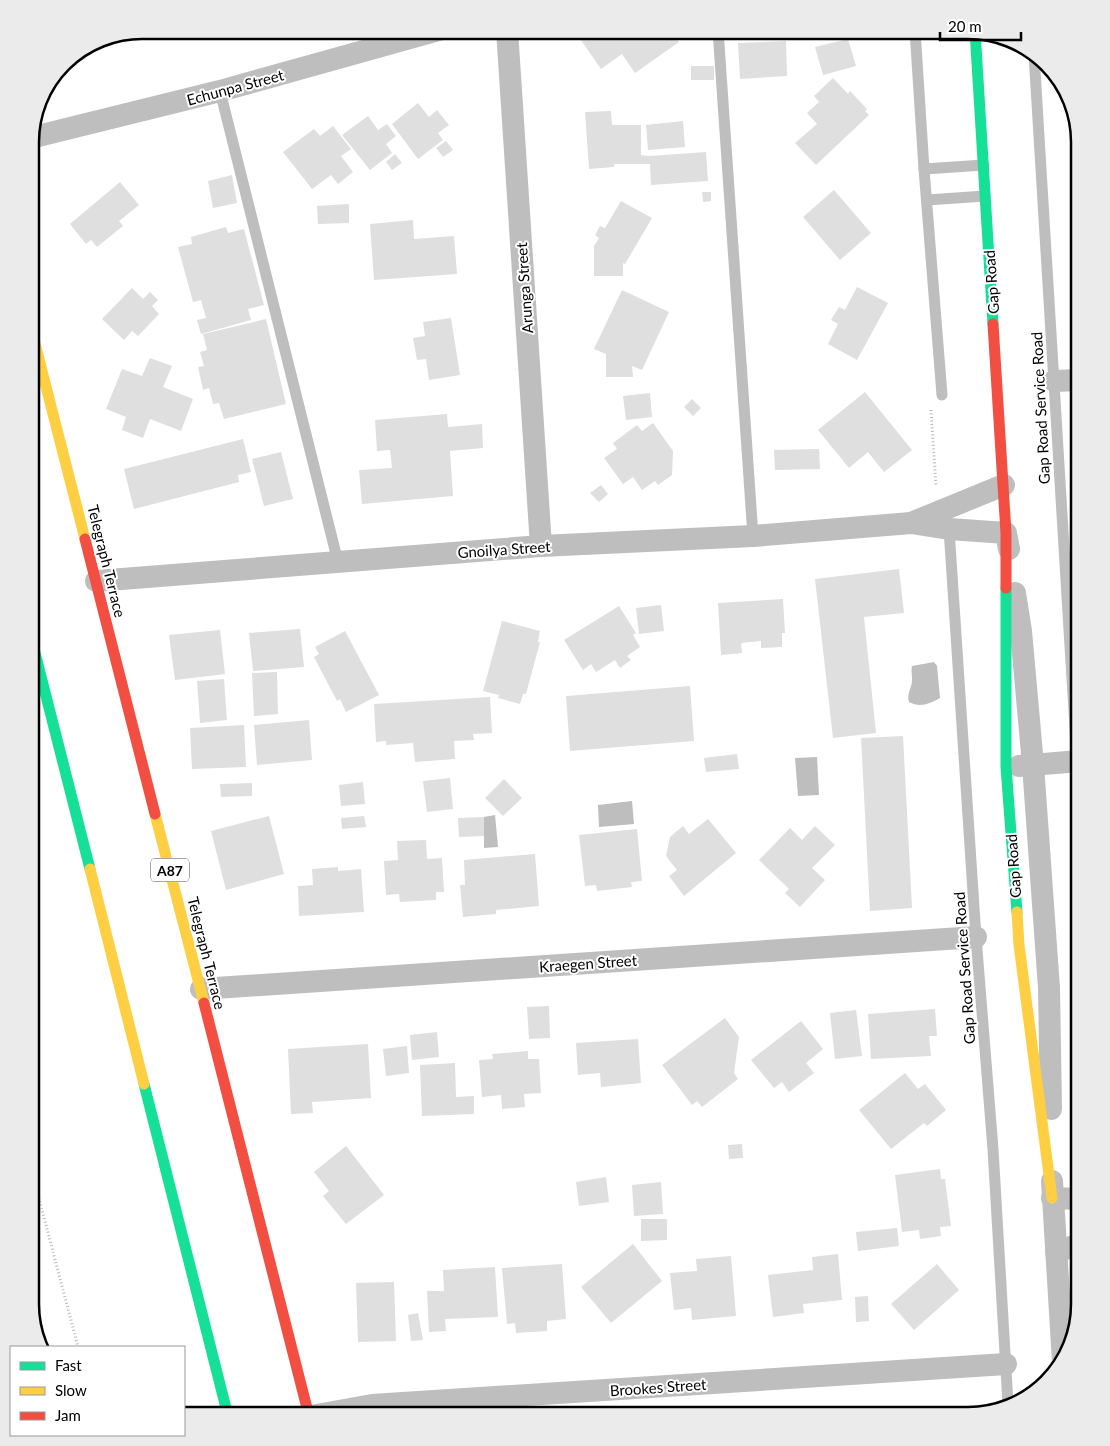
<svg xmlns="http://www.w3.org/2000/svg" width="1110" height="1446" viewBox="0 0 1110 1446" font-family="Lato,sans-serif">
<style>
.water{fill:#bebebe}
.building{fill:#dfdfdf}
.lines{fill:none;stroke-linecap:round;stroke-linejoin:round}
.path{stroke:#b9b9b9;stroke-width:3;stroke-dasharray:1 2.5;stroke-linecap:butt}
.lane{stroke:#bebebe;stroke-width:11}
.street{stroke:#bebebe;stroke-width:22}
.fast{stroke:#16e098;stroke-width:11}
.slow{stroke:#ffcf43;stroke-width:11}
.jam{stroke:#f24e42;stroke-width:11}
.labels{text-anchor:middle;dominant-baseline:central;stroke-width:4;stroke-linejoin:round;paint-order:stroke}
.shield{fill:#fff;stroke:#4c4c4c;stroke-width:1}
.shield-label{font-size:14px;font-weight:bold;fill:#000}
.street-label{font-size:15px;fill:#000;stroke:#fff}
.rim{fill:none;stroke:#000;stroke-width:2.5}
</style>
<rect width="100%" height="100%" fill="#fff"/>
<g class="water">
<path d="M934,662L937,666L940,698C929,704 920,708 909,702C906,693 913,687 912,678C912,673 911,671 912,666Z"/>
<polygon points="817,757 819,795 798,796 795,758"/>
<polygon points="632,801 634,824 599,827 598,805"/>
<polygon points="495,815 498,847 484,848 484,817"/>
</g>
<g class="building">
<polygon points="142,30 164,31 114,43 112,36"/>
<polygon points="199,30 223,30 201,37"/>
<polygon points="574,30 671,30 679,42 635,73 622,54 601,69"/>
<polygon points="795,30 810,30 797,35"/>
<polygon points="848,39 856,66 823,75 815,47"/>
<polygon points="786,41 787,76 740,79 738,43"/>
<polygon points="89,45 92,54 66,61 68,58"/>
<rect x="691" y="66" width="23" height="14"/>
<polygon points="833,78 848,94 850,91 867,109 865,111 869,115 816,165 795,143 817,124 807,113 819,102 814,96"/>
<polygon points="418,103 429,117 437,110 449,125 438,133 443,140 418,159 392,124"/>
<polygon points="611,111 612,125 641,125 641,155 649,156 706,152 708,181 651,185 650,164 614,164 614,167 589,169 585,112"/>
<polygon points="368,116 378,130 387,124 396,136 386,144 392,153 370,170 342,135"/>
<polygon points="683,121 685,147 648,150 646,125"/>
<polygon points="333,126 351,149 341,156 353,172 338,184 331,175 312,189 283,152 314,129 320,136"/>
<polygon points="446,141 453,150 443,157 436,148"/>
<polygon points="395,154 402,163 392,170 386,162"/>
<polygon points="232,175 237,203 213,208 208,181"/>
<polygon points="120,182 139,205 119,221 123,226 97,247 91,240 86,244 70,224"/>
<polygon points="834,190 871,233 840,260 803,217"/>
<polygon points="702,192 711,192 711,201 703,202"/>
<polygon points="621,201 652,218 625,264 623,263 623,276 594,276 594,246 599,238 595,235 600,226 605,228"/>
<polygon points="349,204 349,223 318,224 317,206"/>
<polygon points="413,220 414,239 454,236 457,274 374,280 370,224"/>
<polygon points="226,227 228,233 244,229 264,305 248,309 251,320 201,334 197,320 206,318 201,300 193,302 178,247 192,244 191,237"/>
<polygon points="857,287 888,303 857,360 828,344 838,324 831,320 839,307 845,310"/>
<polygon points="132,288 143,299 150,292 158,300 152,306 159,314 138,336 132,331 124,340 102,319"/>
<polygon points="622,290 669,312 642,370 632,366 633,377 606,377 606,354 594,349"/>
<polygon points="451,318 460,375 429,380 426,359 417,360 413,338 425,336 423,322"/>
<polygon points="266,319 286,404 224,419 219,403 213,404 209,388 203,390 198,367 204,366 200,352 207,350 203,334"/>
<polygon points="150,358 172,366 163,387 193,399 181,431 150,419 143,438 122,430 126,417 106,409 122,369 142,376"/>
<polygon points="865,392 912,450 884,472 868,452 849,468 818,430"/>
<polygon points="650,393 652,417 626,420 623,396"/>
<polygon points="692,399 701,408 693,416 684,407"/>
<polygon points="447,414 448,427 482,424 483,448 450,451 453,496 362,504 359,470 392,468 390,450 377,451 375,420"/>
<polygon points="653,423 673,451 672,475 658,485 655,481 642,490 633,477 623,484 604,458 617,449 613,443 637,425 642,431"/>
<polygon points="243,439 251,472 238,475 239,482 134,509 124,469"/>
<polygon points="819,449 820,469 775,470 774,450"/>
<polygon points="281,452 293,499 264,506 252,459"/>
<polygon points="601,485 608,494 599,502 590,493"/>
<polygon points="899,569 904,613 864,617 876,733 833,738 815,579"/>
<polygon points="783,599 785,633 782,633 782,647 761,648 761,641 741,643 742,653 721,655 718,603"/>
<polygon points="661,605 664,631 639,634 636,608"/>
<polygon points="619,606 636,633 633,635 640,647 627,656 631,660 620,668 615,660 596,672 591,664 583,670 564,640"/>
<polygon points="502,621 540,631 538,642 540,642 526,694 523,694 520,704 498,698 499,695 483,691"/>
<polygon points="300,629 304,667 253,671 249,633"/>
<polygon points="220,630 225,674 175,680 169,635"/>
<polygon points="345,631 379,695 346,712 340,699 337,701 314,657 319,654 315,647"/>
<polygon points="277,672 278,714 254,716 252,673"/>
<polygon points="224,679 227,720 200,723 197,681"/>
<polygon points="690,686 694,741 570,751 566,696"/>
<polygon points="490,697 492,733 473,734 474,740 454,741 455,759 415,762 413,743 386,745 386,741 376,742 374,704"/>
<polygon points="309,720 312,760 257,765 254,725"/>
<polygon points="244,725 246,767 192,769 190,728"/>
<polygon points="903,736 912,908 870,911 861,738"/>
<polygon points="737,754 739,769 706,772 704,758"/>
<polygon points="450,778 453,809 427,812 423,781"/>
<polygon points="504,779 522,798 503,816 485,798"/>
<polygon points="363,782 365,804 341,806 339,785"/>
<polygon points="252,783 252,796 221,797 220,784"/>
<polygon points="269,816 284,874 226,890 211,831"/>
<polygon points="364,816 366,827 342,829 341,818"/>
<polygon points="484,817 484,836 459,837 458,818"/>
<polygon points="708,819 736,853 684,896 669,876 677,870 666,856 670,837 683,826 689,834"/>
<polygon points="815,826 835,845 812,868 825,880 800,907 785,893 789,889 759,860 790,828 802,840"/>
<polygon points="637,829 642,881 631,882 632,887 597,891 596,885 585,886 579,835"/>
<polygon points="426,840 427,859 442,858 444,892 436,892 436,900 400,902 399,894 386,895 384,861 398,860 397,841"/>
<polygon points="535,854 539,906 496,910 496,914 463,917 460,885 465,885 464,860"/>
<polygon points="338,867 338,871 361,869 364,912 299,916 298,886 313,885 312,869"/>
<polygon points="549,1006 550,1038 529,1039 527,1007"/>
<polygon points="935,1009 937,1036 929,1036 931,1056 871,1059 868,1014"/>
<polygon points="856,1010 862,1056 835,1059 830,1013"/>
<polygon points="725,1018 739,1037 734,1073 738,1079 702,1107 697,1101 692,1105 662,1065"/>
<polygon points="801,1021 823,1049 806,1063 814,1073 789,1092 782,1082 774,1088 751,1060"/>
<polygon points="437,1032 439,1057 412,1060 410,1035"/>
<polygon points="638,1039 641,1083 601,1087 600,1073 578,1075 576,1043"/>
<polygon points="368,1044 371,1098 312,1102 313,1113 291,1114 288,1049"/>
<polygon points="407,1046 409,1073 386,1076 383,1049"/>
<polygon points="528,1051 528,1059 539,1059 541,1093 524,1094 525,1107 502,1109 501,1095 482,1097 479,1060 493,1059 492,1054"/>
<polygon points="455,1063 456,1097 474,1096 474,1114 422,1116 420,1065"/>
<polygon points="905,1073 918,1089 925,1084 946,1110 927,1126 924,1123 891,1149 859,1110"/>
<polygon points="742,1144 743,1158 729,1159 728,1145"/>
<polygon points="346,1146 384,1195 346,1224 323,1196 329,1191 314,1172"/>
<polygon points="940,1169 941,1179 945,1179 951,1226 940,1227 941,1236 920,1239 919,1230 902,1232 895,1175"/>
<polygon points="606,1177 609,1202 579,1206 576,1182"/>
<polygon points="661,1182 663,1214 634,1216 632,1185"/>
<polygon points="641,1219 667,1219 667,1240 641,1241"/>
<polygon points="897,1228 899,1246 858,1251 856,1232"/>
<polygon points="633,1244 662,1281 611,1323 581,1287"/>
<polygon points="838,1254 842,1300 803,1304 804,1313 773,1317 768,1275 813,1270 812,1257"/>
<polygon points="731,1256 736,1316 692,1320 691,1308 674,1310 670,1273 697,1271 696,1259"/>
<polygon points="562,1264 566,1319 547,1321 547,1331 516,1333 515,1323 507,1324 502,1268"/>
<polygon points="937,1264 959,1290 914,1330 891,1304"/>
<polygon points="495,1267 498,1317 445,1319 446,1331 429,1332 427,1291 444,1291 443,1270"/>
<polygon points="394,1282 396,1341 358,1342 356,1283"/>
<polygon points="868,1296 869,1321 856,1322 855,1297"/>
<polygon points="418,1313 423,1340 411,1341 408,1315"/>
</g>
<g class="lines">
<g class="path">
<polyline points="931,410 936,486"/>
<polyline points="1073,787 1080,889"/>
<polyline points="30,1164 78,1347"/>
</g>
<g class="lane">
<polyline points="718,30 753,536"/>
<polyline points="915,30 924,169 942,395"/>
<polyline points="1034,54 1077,761"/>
<polyline points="220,91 338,562"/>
<polyline points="924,169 984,165"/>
<polyline points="927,200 985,196"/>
<polyline points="949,529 976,937 993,1149 1008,1404"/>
</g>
<g class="street">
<polyline points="507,30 541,546"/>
<polyline points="30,138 220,91 439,30"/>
<polyline points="1054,381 1080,380"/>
<polyline points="911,523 1004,485"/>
<polyline points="96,581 541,546 753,536 911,523 949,529 1006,533 1009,549"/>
<polyline points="1015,593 1021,631 1033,765 1049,988 1051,1109"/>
<polyline points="1019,766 1080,761"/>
<polyline points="201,989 976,937"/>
<polyline points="1052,1181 1063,1362"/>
<polyline points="1052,1198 1080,1199"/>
<polyline points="1056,1252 1080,1244"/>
<polyline points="311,1416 372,1405 1006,1364"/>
</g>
<g class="fast">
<polyline points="975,30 993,324"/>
<polyline points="1006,588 1006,767 1017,912"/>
<polyline points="30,633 90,869"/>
<polyline points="144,1084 228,1416"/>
</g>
<g class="slow">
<polyline points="30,324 85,539"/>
<polyline points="155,814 204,1003"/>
<polyline points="90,869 144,1084"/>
<polyline points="1017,912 1019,945 1052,1198"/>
</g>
<g class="jam">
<polyline points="993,324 1006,533 1006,588"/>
<polyline points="85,539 155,814"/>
<polyline points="204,1003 309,1416"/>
</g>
</g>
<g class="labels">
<rect class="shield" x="151" y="858.5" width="38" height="23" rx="4"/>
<g class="shield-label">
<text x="170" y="870">A87</text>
</g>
<g class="street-label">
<text transform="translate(235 87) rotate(-15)">Echunpa Street</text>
<text transform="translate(991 282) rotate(-94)">Gap Road</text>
<text transform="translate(524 288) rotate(-94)">Arunga Street</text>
<text transform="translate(1040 408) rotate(-93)">Gap Road Service Road</text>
<text transform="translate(504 549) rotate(-4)">Gnoilya Street</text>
<text transform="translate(107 561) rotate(76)">Telegraph Terrace</text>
<text transform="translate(1013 866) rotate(-94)">Gap Road</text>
<text transform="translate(207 953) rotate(76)">Telegraph Terrace</text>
<text transform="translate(588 963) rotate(-4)">Kraegen Street</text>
<text transform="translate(964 968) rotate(-94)">Gap Road Service Road</text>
<text transform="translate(658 1387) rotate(-4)">Brookes Street</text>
</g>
</g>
<path d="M0 0H1110V1446H0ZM142 39H968A103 103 0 0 1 1071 142V1304A103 103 0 0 1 968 1407H142A103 103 0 0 1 39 1304V142A103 103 0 0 1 142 39Z" fill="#ebebeb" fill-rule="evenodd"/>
<path class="rim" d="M142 39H968A103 103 0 0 1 1071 142V1304A103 103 0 0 1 968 1407H142A103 103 0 0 1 39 1304V142A103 103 0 0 1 142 39Z"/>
<rect x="10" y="1346" width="175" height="90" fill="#ffffff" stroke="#999999"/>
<rect x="20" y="1362" width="25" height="8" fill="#16e098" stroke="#999999"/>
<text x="55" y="1371" font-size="15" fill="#000000">Fast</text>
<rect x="20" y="1387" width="25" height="8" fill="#ffcf43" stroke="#999999"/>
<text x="55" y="1396" font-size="15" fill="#000000">Slow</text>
<rect x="20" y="1412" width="25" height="8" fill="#f24e42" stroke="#999999"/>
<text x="55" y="1421" font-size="15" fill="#000000">Jam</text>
<path d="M940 32v8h81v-8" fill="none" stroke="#000000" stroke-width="2.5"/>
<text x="948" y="32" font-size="15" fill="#000000" stroke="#ffffff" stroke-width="4" paint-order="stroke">20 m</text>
</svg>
